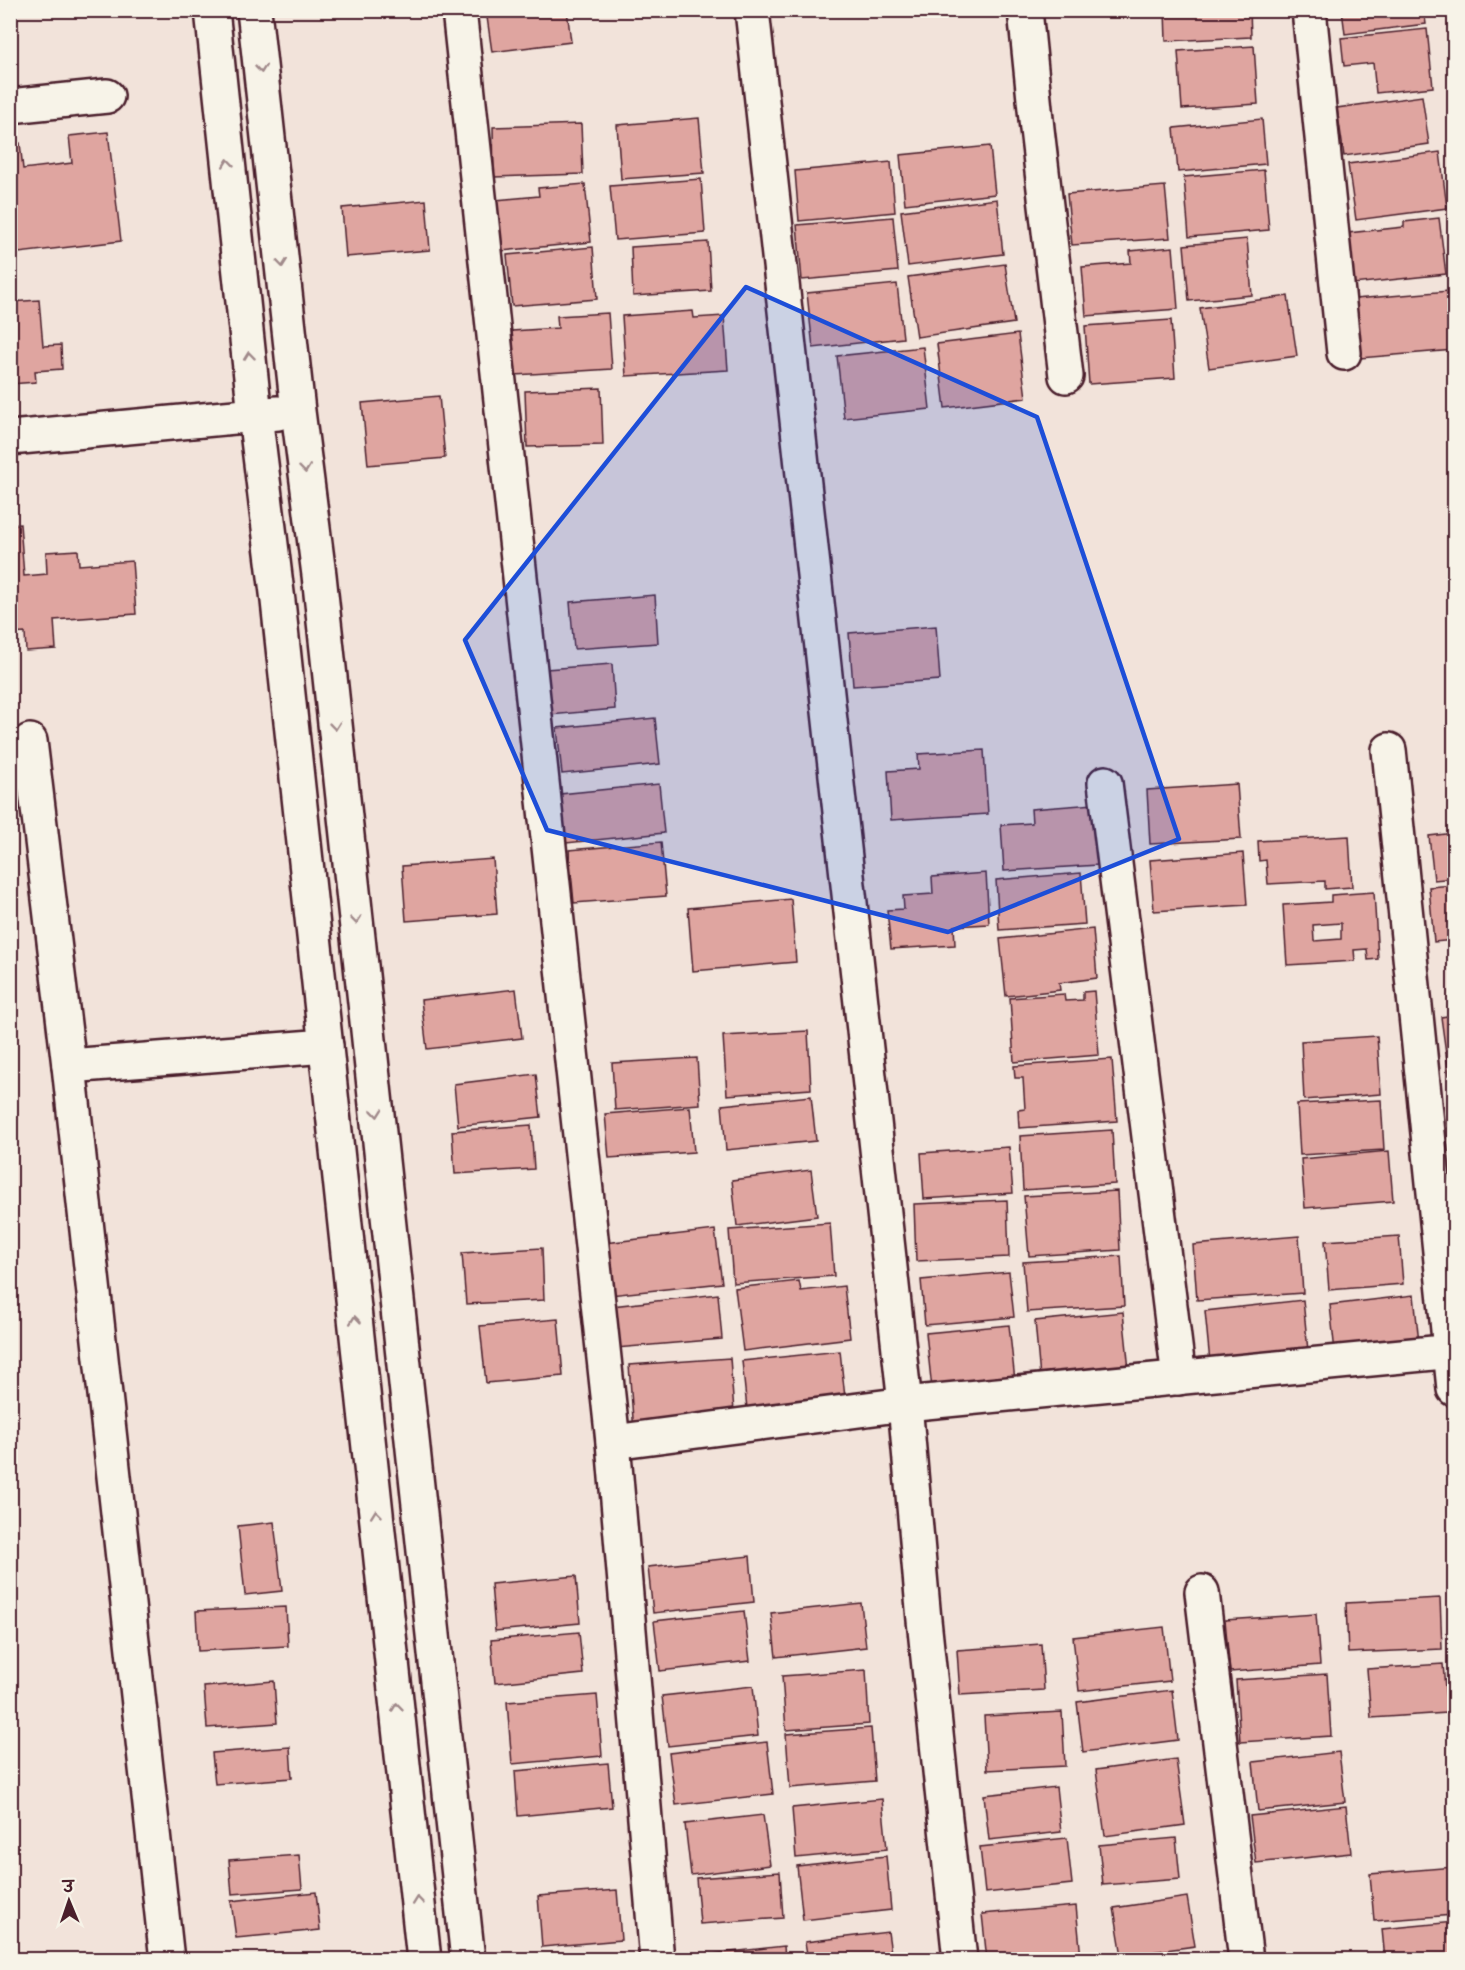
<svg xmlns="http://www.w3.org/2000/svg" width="1465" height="1970" viewBox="0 0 1465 1970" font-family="'Architects Daughter','Playpen Sans Deva',sans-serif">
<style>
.building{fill:#dfa5a0;stroke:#4a1f2b;stroke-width:1.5;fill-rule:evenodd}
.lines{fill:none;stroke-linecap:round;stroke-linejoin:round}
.minor-casing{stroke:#4a1f2b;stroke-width:38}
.tertiary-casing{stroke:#4a1f2b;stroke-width:38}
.minor{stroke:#f7f3e8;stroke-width:33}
.tertiary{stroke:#f7f3e8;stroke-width:33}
.oneway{stroke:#a0898a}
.marked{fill:#1d4ed8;fill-opacity:0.2;stroke:#1d4ed8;stroke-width:4.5;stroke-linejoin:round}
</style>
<rect width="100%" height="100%" fill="#f2e3da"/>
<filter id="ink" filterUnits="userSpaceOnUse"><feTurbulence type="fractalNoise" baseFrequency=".0167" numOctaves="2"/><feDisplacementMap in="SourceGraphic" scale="12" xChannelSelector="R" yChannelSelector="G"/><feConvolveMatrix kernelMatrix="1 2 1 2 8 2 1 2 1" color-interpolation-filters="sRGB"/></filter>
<g filter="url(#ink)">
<g class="building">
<polygon points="486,10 567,10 571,42 492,52"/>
<polygon points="1165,10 1250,10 1251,37 1166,41"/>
<polygon points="1342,10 1424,10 1426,24 1345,34"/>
<polygon points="1450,10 1454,10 1454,20 1451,21"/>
<polygon points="1427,29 1433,87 1376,93 1373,63 1344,66 1341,38"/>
<polygon points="1254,46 1258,104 1182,109 1178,51"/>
<polygon points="1422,96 1429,144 1344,156 1337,108"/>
<polygon points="699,118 704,173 621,179 617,125"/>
<polygon points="1262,119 1266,164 1178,172 1174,128"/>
<polygon points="581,124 583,174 494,177 493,127"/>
<polygon points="108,132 121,241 10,254 10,144 20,143 23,169 72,163 69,136"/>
<polygon points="990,146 995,194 905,204 900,155"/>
<polygon points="1440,152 1447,208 1356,220 1348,164"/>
<polygon points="891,162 895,212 799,221 795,171"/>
<polygon points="1264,170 1269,230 1189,237 1184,177"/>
<polygon points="701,179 705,233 615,240 610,186"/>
<polygon points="585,184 591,242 501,251 496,200 539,196 538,188"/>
<polygon points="1165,186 1170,238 1072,245 1067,194"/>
<polygon points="997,199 1003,254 908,266 901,211"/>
<polygon points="426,200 430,250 346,257 342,208"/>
<polygon points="893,217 898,271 802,280 797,225"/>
<polygon points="1439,218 1446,274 1353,284 1348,233 1404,227 1404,222"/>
<polygon points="1247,239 1252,295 1189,301 1184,245"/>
<polygon points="708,242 711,291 633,296 631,247"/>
<polygon points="593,247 597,299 512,306 507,255"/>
<polygon points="1173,247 1178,309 1086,316 1082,267 1131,263 1130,251"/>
<polygon points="1005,264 1014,323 917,337 908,277"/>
<polygon points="897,284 903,338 813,348 807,293"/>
<polygon points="1449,291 1454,350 1360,358 1355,299"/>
<polygon points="1288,296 1297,356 1209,368 1200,308"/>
<polygon points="39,300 43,346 61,345 62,369 35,371 36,382 10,384 10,302"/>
<polygon points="693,311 694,318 724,316 728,370 626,376 622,316"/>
<polygon points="608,313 612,369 515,375 512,331 558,328 557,316"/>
<polygon points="1171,320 1175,378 1089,384 1085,326"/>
<polygon points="1018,334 1026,398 945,408 937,344"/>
<polygon points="923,347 930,409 844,418 837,356"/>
<polygon points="601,388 603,445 527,447 525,391"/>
<polygon points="439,396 445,458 368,465 362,403"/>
<polygon points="20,524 24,576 47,574 46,552 78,550 79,565 132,561 136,614 54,620 56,649 26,651 25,633 10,634 10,525"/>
<polygon points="655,595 658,643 574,649 570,602"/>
<polygon points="936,626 940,680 853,686 849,633"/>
<polygon points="612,664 615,709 550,715 546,669"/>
<polygon points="655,718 660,764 562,774 557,728"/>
<polygon points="984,750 988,814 891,820 888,771 919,769 918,754"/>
<polygon points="659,784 664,833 566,843 560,794"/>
<polygon points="1237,784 1241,839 1150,844 1147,790"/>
<polygon points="1094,804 1098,865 1004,871 1001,825 1032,823 1031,809"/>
<polygon points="1454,833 1454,878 1434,880 1429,836"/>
<polygon points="1349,836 1352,887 1325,889 1325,881 1268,884 1266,860 1259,861 1258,841"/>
<polygon points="661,842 666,896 574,903 569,850"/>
<polygon points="1243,853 1247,905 1154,911 1150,860"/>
<polygon points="493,859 497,914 406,921 402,866"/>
<polygon points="986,873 989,924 954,926 955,945 891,949 887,910 904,909 903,896 933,894 932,877"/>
<polygon points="1081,873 1085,924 999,930 996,880"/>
<polygon points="1454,885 1454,940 1434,942 1429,887"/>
<path d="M1374,892L1378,959L1368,960L1367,949L1354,950L1355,961L1287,965L1283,905L1331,902V895ZM1341,923V939L1314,941L1313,925Z"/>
<polygon points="791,899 796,962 693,971 688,908"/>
<polygon points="1093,929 1097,978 1059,983 1060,990 1006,996 1000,939"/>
<polygon points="516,989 522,1038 427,1049 421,1000"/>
<polygon points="1094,991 1099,1055 1014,1062 1010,998 1064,994 1065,1001 1083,1000 1083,992"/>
<polygon points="1454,1015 1454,1074 1449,1075 1441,1017"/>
<polygon points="808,1031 811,1089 727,1095 723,1036"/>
<polygon points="1377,1036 1381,1094 1304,1100 1301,1041"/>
<polygon points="697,1058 700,1104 615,1110 612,1063"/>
<polygon points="1112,1059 1117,1121 1019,1128 1018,1110 1025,1109 1023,1078 1015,1078 1014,1066"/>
<polygon points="536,1074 541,1117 458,1126 454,1084"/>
<polygon points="811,1096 816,1141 726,1150 722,1105"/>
<polygon points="1381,1100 1384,1150 1300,1155 1297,1104"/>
<polygon points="690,1107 694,1152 609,1158 605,1114"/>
<polygon points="531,1125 534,1169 455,1174 452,1131"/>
<polygon points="1112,1130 1115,1184 1023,1190 1020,1136"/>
<polygon points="1009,1147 1013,1193 924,1199 921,1153"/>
<polygon points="1389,1151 1393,1201 1305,1208 1301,1159"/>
<polygon points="811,1170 817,1216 737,1226 732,1180"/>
<polygon points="1117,1191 1120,1250 1029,1256 1024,1196"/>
<polygon points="1007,1200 1009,1257 916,1261 914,1204"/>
<polygon points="830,1223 834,1276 733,1283 729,1230"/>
<polygon points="715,1230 722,1283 610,1295 605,1243"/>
<polygon points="1299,1236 1303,1293 1197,1300 1193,1245"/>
<polygon points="1399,1236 1403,1284 1329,1290 1325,1241"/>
<polygon points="542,1248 544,1300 466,1304 462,1253"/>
<polygon points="1121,1256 1124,1306 1027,1312 1023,1262"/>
<polygon points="1009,1272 1014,1317 925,1325 921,1280"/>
<polygon points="799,1281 801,1291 844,1286 850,1338 743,1351 735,1288"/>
<polygon points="718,1294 722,1339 616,1348 612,1306"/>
<polygon points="1414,1295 1419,1343 1335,1352 1330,1305"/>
<polygon points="1303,1300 1308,1351 1210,1362 1205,1311"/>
<polygon points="1123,1312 1129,1370 1040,1378 1035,1321"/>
<polygon points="558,1319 563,1376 486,1383 480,1326"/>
<polygon points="1009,1325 1015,1381 932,1389 926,1333"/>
<polygon points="840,1351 846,1407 748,1418 742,1361"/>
<polygon points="730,1358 735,1425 634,1432 629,1365"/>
<polygon points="274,1522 282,1591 245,1595 238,1526"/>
<polygon points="750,1556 754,1602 653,1613 648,1567"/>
<polygon points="576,1576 580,1623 495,1631 491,1584"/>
<polygon points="1440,1598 1442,1649 1348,1653 1346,1603"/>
<polygon points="861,1603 866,1647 776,1657 771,1613"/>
<polygon points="286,1607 288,1646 198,1651 196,1611"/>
<polygon points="744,1611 750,1661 660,1671 654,1621"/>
<polygon points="1316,1614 1320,1665 1230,1672 1225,1620"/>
<polygon points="1164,1627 1170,1681 1079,1691 1073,1637"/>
<polygon points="579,1632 583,1674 495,1683 491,1640"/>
<polygon points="1041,1644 1044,1690 960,1695 957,1650"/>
<polygon points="1443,1664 1447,1713 1371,1718 1367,1669"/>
<polygon points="866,1670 869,1724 786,1730 782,1676"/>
<polygon points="1327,1674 1331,1736 1240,1742 1236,1680"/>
<polygon points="274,1681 277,1723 207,1728 204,1687"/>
<polygon points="753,1686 758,1736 668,1746 662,1696"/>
<polygon points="1172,1690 1178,1740 1083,1752 1077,1702"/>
<polygon points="597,1695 602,1756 512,1764 507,1702"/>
<polygon points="1062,1712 1065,1766 987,1770 984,1716"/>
<polygon points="871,1728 875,1781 790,1788 786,1734"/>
<polygon points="767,1742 773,1794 676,1805 669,1753"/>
<polygon points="290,1747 292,1778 215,1784 212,1753"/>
<polygon points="1339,1752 1345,1802 1258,1811 1253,1762"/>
<polygon points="1176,1759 1185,1825 1105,1836 1096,1770"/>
<polygon points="608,1763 612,1807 518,1816 515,1771"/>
<polygon points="1056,1787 1061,1832 989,1840 984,1795"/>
<polygon points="882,1799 887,1849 796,1858 792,1808"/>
<polygon points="1346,1806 1351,1853 1256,1863 1250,1816"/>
<polygon points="763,1815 770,1865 691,1875 685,1824"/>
<polygon points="1067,1838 1072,1884 985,1893 980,1847"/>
<polygon points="1176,1838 1180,1879 1103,1885 1099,1845"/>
<polygon points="299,1855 302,1889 232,1894 229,1860"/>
<polygon points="886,1856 891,1910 803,1920 797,1866"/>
<polygon points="1454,1867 1454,1915 1374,1921 1370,1874"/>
<polygon points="780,1872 783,1918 700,1924 696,1878"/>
<polygon points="617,1890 621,1940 542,1947 538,1896"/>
<polygon points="316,1892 320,1930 236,1938 231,1901"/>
<polygon points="1187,1897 1195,1946 1122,1956 1114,1908"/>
<polygon points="1076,1906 1081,1958 987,1960 982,1914"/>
<polygon points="1454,1922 1454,1960 1385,1960 1382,1929"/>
<polygon points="888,1932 892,1960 808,1960 805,1942"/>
<polygon points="784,1946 785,1960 695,1960 695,1956"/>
<polygon points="1195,1953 1196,1960 1140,1960"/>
<polygon points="622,1954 622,1960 551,1960"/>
</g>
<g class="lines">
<g class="minor-casing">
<g id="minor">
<polyline points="459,10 613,1442 657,1960"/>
<polyline points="752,10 905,1404 924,1620 960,1960"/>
<polyline points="1025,10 1037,129 1066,376"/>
<polyline points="1309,10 1344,353"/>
<polyline points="10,106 107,96"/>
<polyline points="30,741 69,1066 167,1960"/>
<polyline points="1389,750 1454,1389"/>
<polyline points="1105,783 1179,1378"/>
<polyline points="69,1066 326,1046"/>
<polyline points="613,1442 905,1404 1454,1351"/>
<polyline points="1202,1592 1246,1960"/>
</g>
</g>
<g class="tertiary-casing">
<g id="tertiary">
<polyline points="212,10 255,415 278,601 424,1960"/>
<polyline points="254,10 298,411 319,575 468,1960"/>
<polyline points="10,438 278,413"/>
</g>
</g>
<use href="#minor" class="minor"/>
<use href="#tertiary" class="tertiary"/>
</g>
<defs><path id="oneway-chevron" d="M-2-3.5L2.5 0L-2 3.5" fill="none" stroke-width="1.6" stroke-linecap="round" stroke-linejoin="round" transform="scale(1.5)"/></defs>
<g class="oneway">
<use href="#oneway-chevron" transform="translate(261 69) rotate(84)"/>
<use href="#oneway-chevron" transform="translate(228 163) rotate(-96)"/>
<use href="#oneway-chevron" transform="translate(282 263) rotate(84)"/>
<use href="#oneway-chevron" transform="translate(249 356) rotate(-96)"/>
<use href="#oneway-chevron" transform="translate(305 469) rotate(83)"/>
<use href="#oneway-chevron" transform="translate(335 726) rotate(84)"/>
<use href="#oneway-chevron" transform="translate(356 920) rotate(84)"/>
<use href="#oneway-chevron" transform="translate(377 1113) rotate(84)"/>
<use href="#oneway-chevron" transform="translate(355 1320) rotate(-96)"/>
<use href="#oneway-chevron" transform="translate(376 1514) rotate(-96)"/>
<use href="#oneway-chevron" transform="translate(397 1707) rotate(-96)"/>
<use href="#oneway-chevron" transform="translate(418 1901) rotate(-96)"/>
</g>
</g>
<path class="marked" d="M746,287L1037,417L1179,839L948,932L547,830L465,640Z"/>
<rect width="1465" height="1970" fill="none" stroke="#f7f3e8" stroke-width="36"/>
<rect x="18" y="18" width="1429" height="1934" fill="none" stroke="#4a1f2b" stroke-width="2" filter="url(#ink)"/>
<g transform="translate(69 1901) rotate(358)" stroke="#f7f3e8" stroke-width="4.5" paint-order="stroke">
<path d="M0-4.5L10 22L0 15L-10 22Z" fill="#4a1f2b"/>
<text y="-9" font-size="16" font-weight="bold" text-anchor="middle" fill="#4a1f2b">उ</text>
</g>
</svg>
